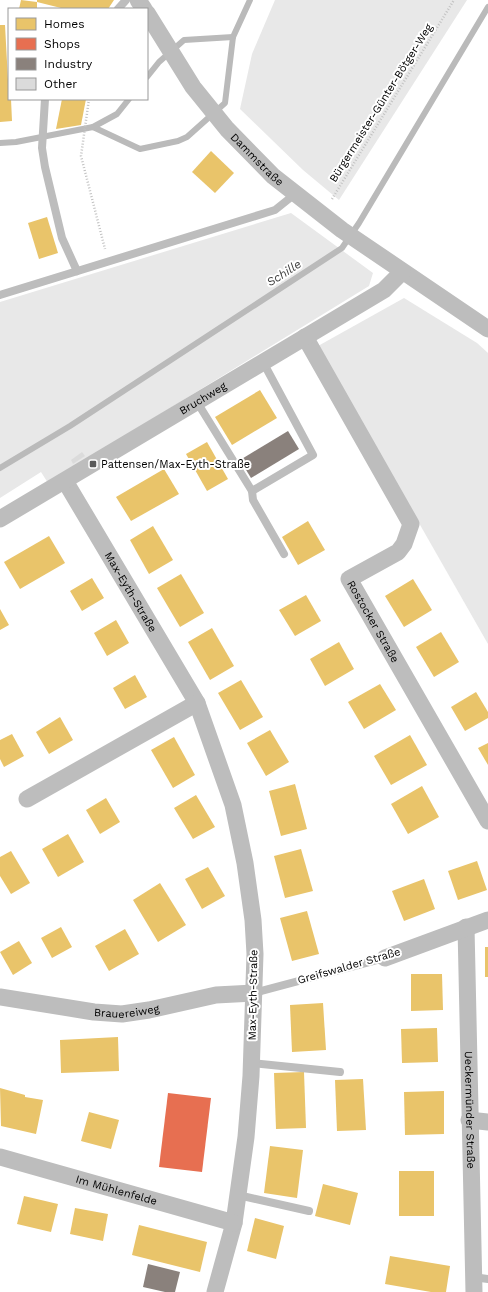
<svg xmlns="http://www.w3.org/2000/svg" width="488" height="1292" viewBox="0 0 488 1292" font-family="'Work Sans',sans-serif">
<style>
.green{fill:#e8e8e8}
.homes{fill:#e9c46a}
.shops{fill:#e76f51}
.industry{fill:#8a817c}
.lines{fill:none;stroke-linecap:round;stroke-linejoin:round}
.stream{stroke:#bababa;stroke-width:6}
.building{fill:#dbdbdb}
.path{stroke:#c2c2c2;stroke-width:2.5;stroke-dasharray:1 2;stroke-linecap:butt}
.service{stroke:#bdbdbd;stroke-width:8}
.minor{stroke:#bdbdbd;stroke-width:17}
.poi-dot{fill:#595959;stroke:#fff;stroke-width:1.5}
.labels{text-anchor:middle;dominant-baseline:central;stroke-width:4;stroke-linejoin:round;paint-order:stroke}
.street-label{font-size:11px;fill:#000;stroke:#fff}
.poi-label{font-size:11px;fill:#000;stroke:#fff;text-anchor:start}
.water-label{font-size:12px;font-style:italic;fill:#3d3d3d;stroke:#fff}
</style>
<rect width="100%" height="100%" fill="#fff"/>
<g class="green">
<polygon points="275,0 467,0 339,200 303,170 240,109 252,54"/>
<polygon points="291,213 373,273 369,286 48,483 41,472 0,498 0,302"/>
<polygon points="404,298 477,343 488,353 488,644 318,346"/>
</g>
<g class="homes">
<polygon points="21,0 37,2 37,0 114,0 108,9 65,9 37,2 37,9 19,9"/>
<polygon points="0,25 5,25 9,99 11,99 12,121 0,122"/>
<polygon points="62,99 86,99 81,125 56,129"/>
<polygon points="211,151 234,173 215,193 192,172"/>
<polygon points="47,217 58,253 39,259 28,223"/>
<polygon points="260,390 277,418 232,445 215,417"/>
<polygon points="207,442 228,479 207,491 186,454"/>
<polygon points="164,469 179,494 131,521 116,497"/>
<polygon points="308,521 325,550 298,565 282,537"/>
<polygon points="153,526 173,560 149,574 130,540"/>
<polygon points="49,536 65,563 20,589 4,562"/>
<polygon points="181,574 204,613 180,627 157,588"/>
<polygon points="92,578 104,598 82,611 70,591"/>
<polygon points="413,579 432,610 404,627 385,596"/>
<polygon points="306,595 321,621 295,636 279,610"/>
<polygon points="0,609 9,625 0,630"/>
<polygon points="116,620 129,643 107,656 94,633"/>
<polygon points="212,628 234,666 210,680 188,642"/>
<polygon points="441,632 459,662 434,677 416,647"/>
<polygon points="339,642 354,669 325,686 310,659"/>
<polygon points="135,675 147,697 125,709 113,688"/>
<polygon points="241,680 263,717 240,730 218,693"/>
<polygon points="380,684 396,710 364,729 348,702"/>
<polygon points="476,692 488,712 488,718 465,731 451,707"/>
<polygon points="60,717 73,740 49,754 36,732"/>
<polygon points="270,730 289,762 266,776 247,743"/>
<polygon points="12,734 24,756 4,767 0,759 0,740"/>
<polygon points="410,735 427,765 391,785 374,756"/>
<polygon points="174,737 195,775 173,788 151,750"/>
<polygon points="488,743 488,765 478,748"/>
<polygon points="295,784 307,829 281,836 269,791"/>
<polygon points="422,786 439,817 408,834 391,804"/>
<polygon points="196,795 215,827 193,839 174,808"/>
<polygon points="106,798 120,822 100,834 86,810"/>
<polygon points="68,834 84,862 58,877 42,849"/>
<polygon points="301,849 313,891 285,898 274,856"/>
<polygon points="11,851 30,883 11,894 0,876 0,857"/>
<polygon points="477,861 487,890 458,900 448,871"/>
<polygon points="208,867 225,896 202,909 185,879"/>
<polygon points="424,879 435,909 404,921 392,891"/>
<polygon points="160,883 186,925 158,942 133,900"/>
<polygon points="307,911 319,954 292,961 280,918"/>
<polygon points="61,927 72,947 52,958 41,938"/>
<polygon points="125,929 139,954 109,971 95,946"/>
<polygon points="19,941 32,963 13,975 0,952"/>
<rect x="485" y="947" width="3" height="30"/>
<polygon points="411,974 442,974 443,1010 411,1011"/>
<polygon points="323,1003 326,1050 292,1052 290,1005"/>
<polygon points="437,1028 438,1062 402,1063 401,1029"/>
<polygon points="118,1037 119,1071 61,1073 60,1040"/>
<polygon points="304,1072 306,1128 276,1129 274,1073"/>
<polygon points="363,1079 366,1130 337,1131 335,1080"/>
<polygon points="0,1088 25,1095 25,1097 43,1100 36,1134 1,1126"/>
<polygon points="444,1091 444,1134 405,1135 404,1092"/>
<polygon points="89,1112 119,1120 111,1149 81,1141"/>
<polygon points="270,1146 303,1150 297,1198 264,1193"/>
<rect x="399" y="1171" width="35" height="45"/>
<polygon points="323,1184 358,1193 350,1225 315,1216"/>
<polygon points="24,1196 58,1204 51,1232 17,1224"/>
<polygon points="75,1208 108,1214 103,1241 70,1234"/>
<polygon points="255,1218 284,1226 276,1259 247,1251"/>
<polygon points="139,1225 207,1242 200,1272 132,1255"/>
<polygon points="390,1256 450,1266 446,1292 431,1292 385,1284"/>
</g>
<polygon class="shops" points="168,1093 211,1098 202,1172 159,1167"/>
<g class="industry">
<polygon points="288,431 299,449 251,478 240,460"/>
<polygon points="148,1264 180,1272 175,1292 165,1292 143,1287"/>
</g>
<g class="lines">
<g class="stream">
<polyline points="147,77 159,62 184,40 233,37"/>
<polyline points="93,127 117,114 129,99"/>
<polyline points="0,143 16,142 93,127 140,149 178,141 187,137 225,103 233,37 250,0"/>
<polyline points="0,468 70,426 342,248 359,223 488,7"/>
</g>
</g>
<polygon class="building" points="82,452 85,456 73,464 71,460"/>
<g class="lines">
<g class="path">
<polyline points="89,99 81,156 105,249"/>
<polyline points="332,199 454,0"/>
</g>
<g class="service">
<polyline points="118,9 126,0"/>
<polyline points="45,99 42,148 45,167 62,238 77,271"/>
<polyline points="0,295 275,210 295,194"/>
<polyline points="197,402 252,491 313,455 263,362"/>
<polyline points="252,491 253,500 284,554"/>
<polyline points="254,993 385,958"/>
<polyline points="251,1063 340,1072"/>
<polyline points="238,1195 309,1211"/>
<polyline points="473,1277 488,1279"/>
</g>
<g class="minor">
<polyline points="138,0 144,9"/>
<path id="s1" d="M147,13L193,87L227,129L273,176L342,230L488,329"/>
<path id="s2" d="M305,337L411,524L404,544L398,552L349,579L488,821"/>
<path id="s3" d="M65,481L197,703L233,805L245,863L253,920L255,954L251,1076L246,1137L234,1223L215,1292"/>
<path id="s4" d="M0,519L384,290L402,272"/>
<polyline points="27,799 197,703"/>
<path id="s5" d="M466,927L474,1292"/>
<polyline points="385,958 488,920"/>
<path id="s6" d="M0,997L94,1012L122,1014L149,1010L216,995L254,993"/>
<polyline points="469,1120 488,1122"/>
<path id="s7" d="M0,1157L234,1223"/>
</g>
</g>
<rect class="poi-dot" x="89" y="460" width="8" height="8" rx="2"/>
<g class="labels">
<g class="street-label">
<text transform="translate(381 103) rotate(-58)">Bürgermeister-Günter-Bötger-Weg</text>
<text stroke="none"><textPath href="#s1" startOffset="184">Dammstraße</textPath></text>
<text stroke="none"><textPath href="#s4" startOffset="236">Bruchweg</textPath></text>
<text stroke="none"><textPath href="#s3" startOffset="129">Max-Eyth-Straße</textPath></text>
<text stroke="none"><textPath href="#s2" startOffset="351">Rostocker Straße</textPath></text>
<text transform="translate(349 966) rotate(-16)">Greifswalder Straße</text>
<text transform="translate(253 995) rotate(-89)">Max-Eyth-Straße</text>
<text stroke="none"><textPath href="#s6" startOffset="128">Brauereiweg</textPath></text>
<text stroke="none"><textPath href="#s5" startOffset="183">Ueckermünder Straße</textPath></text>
<text stroke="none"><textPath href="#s7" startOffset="121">Im Mühlenfelde</textPath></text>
</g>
<g class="poi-label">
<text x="101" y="464">Pattensen/Max-Eyth-Straße</text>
</g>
<g class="water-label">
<text transform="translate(284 273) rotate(-33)">Schille</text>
</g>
</g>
<rect x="8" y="8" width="140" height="92" fill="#ffffff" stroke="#999999"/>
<rect x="16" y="18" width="20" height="12" fill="#e9c46a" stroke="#999999"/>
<text x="44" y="28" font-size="12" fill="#000000">Homes</text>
<rect x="16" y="38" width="20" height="12" fill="#e76f51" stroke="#999999"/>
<text x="44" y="48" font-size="12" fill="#000000">Shops</text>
<rect x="16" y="58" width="20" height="12" fill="#8a817c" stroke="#999999"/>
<text x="44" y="68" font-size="12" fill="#000000">Industry</text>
<rect x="16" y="78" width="20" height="12" fill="#dbdbdb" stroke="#999999"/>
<text x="44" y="88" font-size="12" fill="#000000">Other</text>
</svg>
